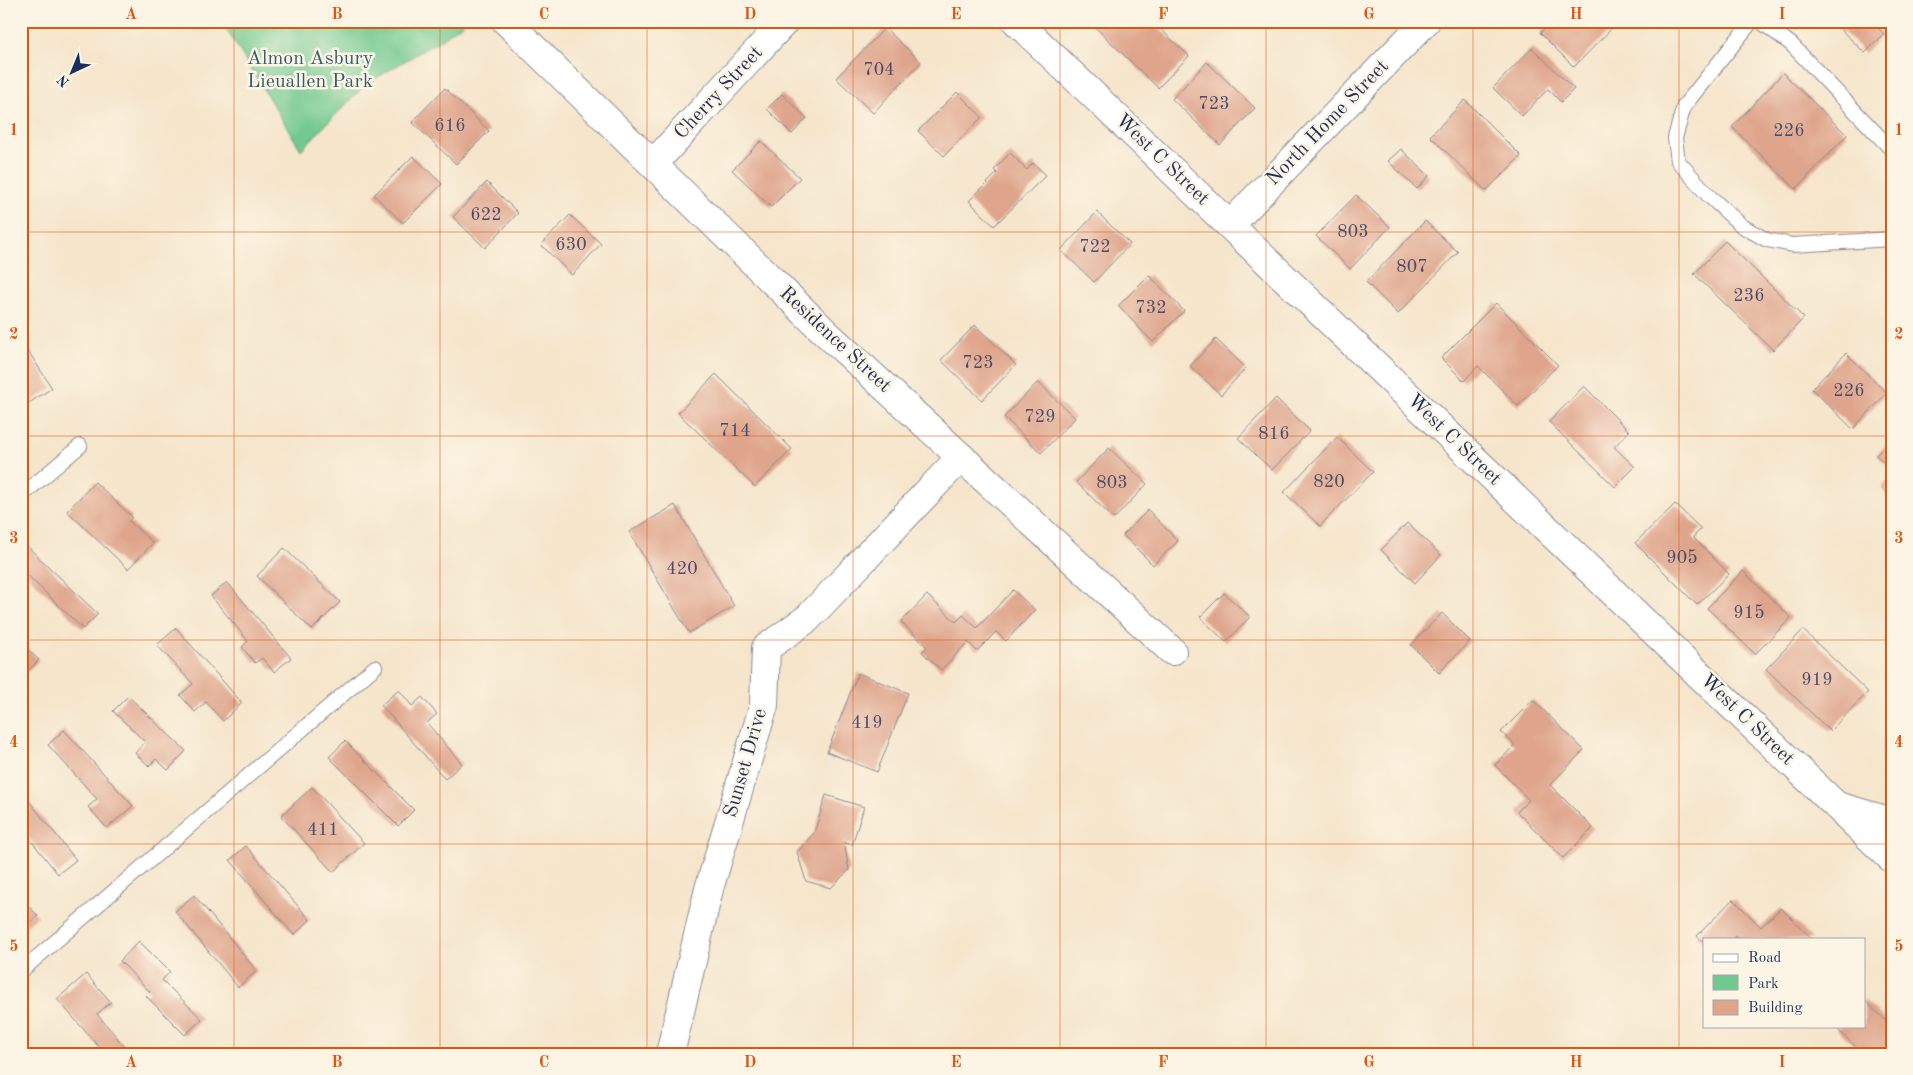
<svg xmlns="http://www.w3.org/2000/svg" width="1913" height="1075" viewBox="0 0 1913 1075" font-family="'Old Standard TT',serif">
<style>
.green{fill:#72c98f;stroke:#467c76}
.building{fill:#dfa58c}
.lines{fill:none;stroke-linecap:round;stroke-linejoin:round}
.lane-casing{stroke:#888a94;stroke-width:16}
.street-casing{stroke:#888a94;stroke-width:30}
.lane{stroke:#fff;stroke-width:14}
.street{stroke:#fff;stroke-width:28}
.grid{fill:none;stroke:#de5710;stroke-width:1;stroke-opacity:0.55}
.labels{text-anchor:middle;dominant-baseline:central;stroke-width:5;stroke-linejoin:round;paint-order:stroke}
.number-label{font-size:18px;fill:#4c4c6a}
.park-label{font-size:20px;fill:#355d6d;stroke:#fcf5e5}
.street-label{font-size:20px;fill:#1b2f5e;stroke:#fcf5e5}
.neatline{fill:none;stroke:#de5710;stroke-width:2}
.grid-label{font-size:16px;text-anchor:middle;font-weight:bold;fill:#de5710}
</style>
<rect width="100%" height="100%" fill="#fcf5e5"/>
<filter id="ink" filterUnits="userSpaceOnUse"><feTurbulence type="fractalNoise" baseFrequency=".02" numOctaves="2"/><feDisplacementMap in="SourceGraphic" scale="10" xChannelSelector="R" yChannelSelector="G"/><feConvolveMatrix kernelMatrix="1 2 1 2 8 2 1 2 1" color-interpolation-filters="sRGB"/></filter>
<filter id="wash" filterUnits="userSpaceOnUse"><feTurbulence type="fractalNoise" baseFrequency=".0096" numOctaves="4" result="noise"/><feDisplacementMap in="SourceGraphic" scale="20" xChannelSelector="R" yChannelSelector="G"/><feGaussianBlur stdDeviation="1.12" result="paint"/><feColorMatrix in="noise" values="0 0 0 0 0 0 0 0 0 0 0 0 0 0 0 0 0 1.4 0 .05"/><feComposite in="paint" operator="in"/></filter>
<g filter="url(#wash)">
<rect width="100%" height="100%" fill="#f5e5cb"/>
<polygon class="green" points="221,21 466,21 442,39 366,84 301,150"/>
<g id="blocks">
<g class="building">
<polygon points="1096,21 1152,21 1189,56 1158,88 1093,25"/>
<polygon points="1551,21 1609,21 1614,26 1574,67 1540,33"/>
<polygon points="1832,21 1871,21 1884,34 1865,53"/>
<polygon points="885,28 921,62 873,113 836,78"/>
<polygon points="1532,48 1574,89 1561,102 1548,89 1522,116 1493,88"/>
<polygon points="1207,62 1255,108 1220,145 1172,99"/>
<polygon points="1783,73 1847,135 1796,189 1732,127"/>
<polygon points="445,88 489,131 456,164 412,122"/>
<polygon points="957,92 982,117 944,156 918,131"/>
<polygon points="782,94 807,118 792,134 767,109"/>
<polygon points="1465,100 1521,156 1486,191 1430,136"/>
<polygon points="761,141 800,178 771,207 732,170"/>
<polygon points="1401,149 1429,176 1417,189 1388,161"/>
<polygon points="1010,153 1027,170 1033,163 1046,175 994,226 969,201 997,173 994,170"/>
<polygon points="413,156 442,184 403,223 374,195"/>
<polygon points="487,182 518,213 485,248 453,217"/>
<polygon points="1356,195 1390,227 1350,269 1316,236"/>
<polygon points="1097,212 1130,244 1094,282 1061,250"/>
<polygon points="570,215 601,244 572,275 541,245"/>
<polygon points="1425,221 1458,252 1398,314 1366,282"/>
<polygon points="1725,241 1804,318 1773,350 1694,274"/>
<polygon points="1149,275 1184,311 1153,342 1118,306"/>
<polygon points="1496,303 1558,365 1518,406 1478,366 1464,381 1441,358"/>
<polygon points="975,325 1016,365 982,400 941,360"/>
<polygon points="1216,339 1246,368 1221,395 1190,366"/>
<polygon points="21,340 52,388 21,408"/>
<polygon points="1846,353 1887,393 1853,429 1812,389"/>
<polygon points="716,374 792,449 755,487 678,413"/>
<polygon points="1038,382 1075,418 1041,453 1004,417"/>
<polygon points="1584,386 1629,431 1614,447 1635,467 1615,487 1549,422"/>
<polygon points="1276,398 1310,431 1272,470 1238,438"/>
<polygon points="1337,437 1373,472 1320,526 1284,492"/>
<polygon points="1892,439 1892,470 1876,455"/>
<polygon points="1109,448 1147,484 1114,519 1076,482"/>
<polygon points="1892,476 1892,498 1881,488"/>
<polygon points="95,482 132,517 129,521 153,543 128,569 67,511"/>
<polygon points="1675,504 1701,529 1693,537 1729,574 1697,605 1635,543"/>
<polygon points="675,505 734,606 689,633 629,532"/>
<polygon points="1148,510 1178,541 1153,565 1123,535"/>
<polygon points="1407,523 1441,555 1415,583 1381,550"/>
<polygon points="27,546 98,614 83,629 21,569 21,552"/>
<polygon points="284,548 340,602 312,630 257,576"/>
<polygon points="1743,571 1791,618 1755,654 1707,608"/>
<polygon points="227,582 291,658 274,672 262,658 255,663 242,647 248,641 211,596"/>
<polygon points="1013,590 1035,610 1006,641 996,632 977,651 968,642 941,670 922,652 927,647 901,622 927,595 956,622 963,615 977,628"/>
<polygon points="1224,593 1250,617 1226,642 1200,617"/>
<polygon points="1442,613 1470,641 1439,673 1411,645"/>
<polygon points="176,628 242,703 223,721 206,702 195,712 180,695 193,684 157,645"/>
<polygon points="1803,630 1868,692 1830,731 1766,669"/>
<polygon points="21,643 39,660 23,676 21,674"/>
<polygon points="858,673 908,693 877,772 827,752"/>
<polygon points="1890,689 1892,690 1892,758 1886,757"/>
<polygon points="399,690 412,706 422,697 437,714 427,723 462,764 445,779 381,705"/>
<polygon points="128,696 186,751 168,770 156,759 149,766 135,753 145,742 113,711"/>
<polygon points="1533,700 1584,750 1550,785 1593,828 1563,858 1517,812 1529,800 1495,765 1515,745 1501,732"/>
<polygon points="64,730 133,806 107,828 88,807 97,799 48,745"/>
<polygon points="345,741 414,810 398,826 329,757"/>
<polygon points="312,787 364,843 333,872 281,816"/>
<polygon points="21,791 76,860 58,874 21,828"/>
<polygon points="826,795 864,807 852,845 844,842 849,870 831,888 806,881 797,852 814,833"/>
<polygon points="246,846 310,920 294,935 230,860"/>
<polygon points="194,895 257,971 238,987 175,911"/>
<polygon points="22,899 38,916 21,931 21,900"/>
<polygon points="1733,899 1761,927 1781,908 1812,939 1738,939 1735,936 1733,939 1704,939 1704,943 1697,936"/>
<polygon points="139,941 170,972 162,980 202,1019 185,1035 146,996 150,992 120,961"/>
<polygon points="86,974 111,1002 97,1014 131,1054 105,1054 57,999"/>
<polygon points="1864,1000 1892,1026 1892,1054 1863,1054 1837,1029 1840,1026 1864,1026"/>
</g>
</g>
</g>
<g filter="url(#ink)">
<use href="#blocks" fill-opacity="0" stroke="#888a94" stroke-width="1"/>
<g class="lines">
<g class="lane-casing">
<g id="lane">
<polyline points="1752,21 1684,106 1675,138 1678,161 1708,195 1742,226 1767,240 1793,245 1892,239"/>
<polyline points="1760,21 1791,44 1892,150"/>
<polyline points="21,496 80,446"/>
<polyline points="21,971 375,667"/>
<polyline points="21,1053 22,1054"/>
</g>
</g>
<g class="street-casing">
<g id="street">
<polyline points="506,21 826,333 1172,651"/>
<polyline points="1016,21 1892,859"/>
<polyline points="653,164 785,21"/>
<polyline points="1230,225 1426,21"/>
<polyline points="1840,807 1892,822"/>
<polyline points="670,1054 709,889 764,705 766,648 808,618 961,457"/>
</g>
</g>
<use href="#lane" class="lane"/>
<use href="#street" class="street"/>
</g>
</g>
<path class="grid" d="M234,21V1054M440,21V1054M647,21V1054M853,21V1054M1060,21V1054M1266,21V1054M1473,21V1054M1679,21V1054M21,232H1892M21,436H1892M21,640H1892M21,844H1892"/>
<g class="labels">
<g class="number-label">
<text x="879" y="70">704</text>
<text x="1214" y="104">723</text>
<text x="450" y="126">616</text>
<text x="1789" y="131">226</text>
<text x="486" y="215">622</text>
<text x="1353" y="232">803</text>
<text x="571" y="245">630</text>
<text x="1095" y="247">722</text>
<text x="1412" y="267">807</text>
<text x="1749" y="296">236</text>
<text x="1151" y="308">732</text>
<text x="978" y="363">723</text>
<text x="1849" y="391">226</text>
<text x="1040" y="417">729</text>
<text x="735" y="431">714</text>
<text x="1274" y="434">816</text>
<text x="1329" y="482">820</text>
<text x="1112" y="483">803</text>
<text x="1682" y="558">905</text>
<text x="682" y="569">420</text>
<text x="1749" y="613">915</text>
<text x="1817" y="680">919</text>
<text x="867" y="723">419</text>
<text x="323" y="830">411</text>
</g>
<g class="park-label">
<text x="310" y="59">Almon Asbury<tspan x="310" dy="23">Lieuallen Park</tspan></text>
</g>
<g class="street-label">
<text transform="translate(719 93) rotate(-47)">Cherry Street</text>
<text transform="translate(1328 123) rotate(-46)">North Home Street</text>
<text transform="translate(1162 160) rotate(44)">West C Street</text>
<text transform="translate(835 340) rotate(43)">Residence Street</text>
<text transform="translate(1454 440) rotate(44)">West C Street</text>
<text transform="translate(1747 720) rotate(44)">West C Street</text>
<text transform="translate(746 763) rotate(-74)">Sunset Drive</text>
</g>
</g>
<rect width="1913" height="1075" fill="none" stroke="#fcf5e5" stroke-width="55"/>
<rect x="1703" y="938" width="162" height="90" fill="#fcf5e5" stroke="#a2a6af"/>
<rect x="1713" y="954" width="25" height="8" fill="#ffffff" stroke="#a2a6af"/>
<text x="1748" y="962" font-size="15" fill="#1b2f5e">Road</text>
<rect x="1713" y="975" width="25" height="15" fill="#72c98f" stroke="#a2a6af"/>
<text x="1748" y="988" font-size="15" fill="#1b2f5e">Park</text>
<rect x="1713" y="1000" width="25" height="15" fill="#dfa58c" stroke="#a2a6af"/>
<text x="1748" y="1012" font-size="15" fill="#1b2f5e">Building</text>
<g transform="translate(72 72) rotate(224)" stroke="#fcf5e5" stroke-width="4" paint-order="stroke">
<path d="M0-4L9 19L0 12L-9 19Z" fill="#1b2f5e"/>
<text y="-8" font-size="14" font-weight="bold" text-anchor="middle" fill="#1b2f5e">N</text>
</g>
<rect x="28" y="28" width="1858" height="1020" class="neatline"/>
<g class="grid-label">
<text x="131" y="19">A</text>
<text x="337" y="19">B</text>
<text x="544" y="19">C</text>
<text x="750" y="19">D</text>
<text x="956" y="19">E</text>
<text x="1163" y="19">F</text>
<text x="1369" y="19">G</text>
<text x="1576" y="19">H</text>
<text x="1782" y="19">I</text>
<text x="14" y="135">1</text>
<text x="1899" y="135">1</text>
<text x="14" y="339">2</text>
<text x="1899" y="339">2</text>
<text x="14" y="543">3</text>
<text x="1899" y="543">3</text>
<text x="14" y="747">4</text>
<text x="1899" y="747">4</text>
<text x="14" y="951">5</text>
<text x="1899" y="951">5</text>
<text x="131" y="1067">A</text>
<text x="337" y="1067">B</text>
<text x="544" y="1067">C</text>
<text x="750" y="1067">D</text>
<text x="956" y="1067">E</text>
<text x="1163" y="1067">F</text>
<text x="1369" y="1067">G</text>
<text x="1576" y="1067">H</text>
<text x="1782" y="1067">I</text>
</g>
</svg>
